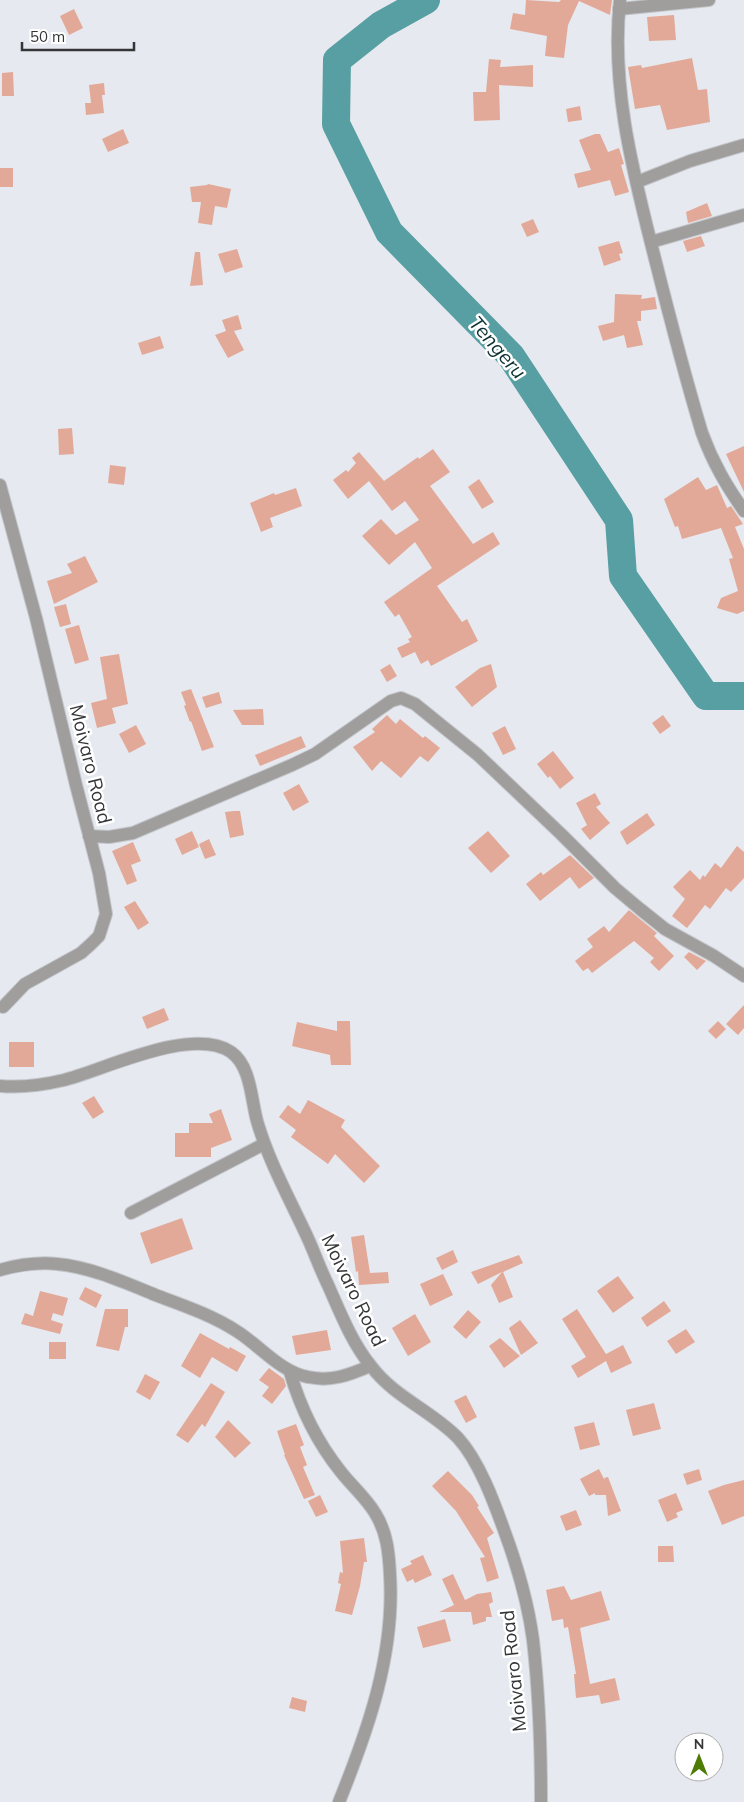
<svg xmlns="http://www.w3.org/2000/svg" width="744" height="1802" viewBox="0 0 744 1802" font-family="Mulish,sans-serif">
<style>
.lines{fill:none;stroke-linecap:round;stroke-linejoin:round}
.river{stroke:#579fa2;stroke-width:28}
.building{fill:#e3a998}
.minor-casing{stroke:#c2c5ca;stroke-width:14}
.tertiary-casing{stroke:#c2c5ca;stroke-width:14}
.minor{stroke:#a09e9c;stroke-width:12}
.tertiary{stroke:#a09e9c;stroke-width:12}
.labels{text-anchor:middle;dominant-baseline:central;stroke-width:5;stroke-linejoin:round;paint-order:stroke}
.street-label{font-size:19px;fill:#343537;stroke:#fff}
.water-label{font-size:20px;font-style:italic;fill:#0c3132;stroke:#fff}
</style>
<rect width="100%" height="100%" fill="#e6e9ef"/>
<g class="lines">
<polyline class="river" points="426,0 381,25 337,60 336,124 389,232 511,356 619,520 623,576 706,696 744,696"/>
</g>
<g class="building">
<polygon points="526,0 559,2 561,0 612,0 610,15 579,1 568,25 564,58 545,56 547,36 510,29 513,13 525,15"/>
<polygon points="74,9 83,28 69,35 60,16"/>
<polygon points="674,15 676,40 649,41 647,17"/>
<polygon points="692,58 698,90 707,89 710,122 667,130 660,105 635,109 628,67 641,65 642,68"/>
<polygon points="489,59 501,60 500,67 533,65 533,87 499,85 500,120 474,121 473,92 486,92"/>
<polygon points="13,72 14,96 2,96 2,73"/>
<polygon points="104,83 105,95 102,95 104,113 86,115 85,103 91,103 89,85"/>
<polygon points="580,106 582,120 568,122 566,109"/>
<polygon points="123,129 129,143 108,152 102,139"/>
<polygon points="595,134 600,134 608,152 619,148 624,164 621,165 629,192 615,196 610,180 578,188 574,174 591,170 579,140"/>
<rect x="0" y="168" width="13" height="19"/>
<polygon points="208,184 231,189 227,208 215,206 212,225 198,223 201,202 192,202 190,187 207,185"/>
<polygon points="707,203 712,216 688,223 686,212"/>
<polygon points="533,219 539,232 527,237 521,224"/>
<polygon points="701,236 705,246 687,252 683,241"/>
<polygon points="619,241 623,253 619,254 621,260 604,266 598,247"/>
<polygon points="237,249 243,267 225,273 218,254"/>
<polygon points="195,252 200,252 203,285 190,286"/>
<polygon points="615,294 642,295 641,299 655,297 657,309 641,311 641,321 637,321 643,345 627,348 624,335 603,341 598,326 614,322"/>
<polygon points="238,315 242,329 234,331 244,350 228,358 215,335 226,331 222,320"/>
<polygon points="160,336 164,348 142,355 138,343"/>
<polygon points="72,428 74,454 59,455 58,429"/>
<polygon points="744,446 744,492 726,454"/>
<polygon points="433,449 450,472 430,486 473,544 493,532 500,544 437,586 462,622 467,619 478,641 431,666 428,660 421,664 415,652 402,658 397,648 410,642 408,639 412,637 399,614 395,617 384,602 432,568 415,542 389,565 362,536 381,519 396,535 419,520 405,501 392,511 369,481 348,499 333,480 346,470 348,472 356,463 352,458 359,452 384,481 418,457 419,459"/>
<polygon points="110,465 126,467 124,485 108,483"/>
<polygon points="698,477 706,490 717,485 727,508 731,506 743,524 735,527 744,549 744,611 737,614 717,608 721,598 738,591 729,559 733,558 721,528 682,539 678,526 675,527 664,499"/>
<polygon points="479,479 494,502 482,509 468,487"/>
<polygon points="296,488 302,506 270,518 273,527 261,532 250,503 274,493 275,495"/>
<polygon points="85,556 98,582 54,604 47,581 72,573 67,564"/>
<polygon points="66,604 71,624 60,627 54,607"/>
<polygon points="79,625 89,660 75,664 65,629"/>
<polygon points="119,654 128,704 112,708 116,723 97,728 91,703 107,699 100,657"/>
<polygon points="390,664 397,676 387,682 380,670"/>
<polygon points="491,664 497,687 472,707 455,687 480,668"/>
<polygon points="191,689 214,747 202,751 191,721 190,722 184,706 186,705 181,692"/>
<polygon points="219,692 222,703 206,708 202,697"/>
<polygon points="263,709 264,725 242,725 233,710"/>
<polygon points="387,715 396,724 400,719 423,738 425,736 440,748 428,762 420,756 401,778 381,761 372,771 353,747 375,732 372,729"/>
<polygon points="663,715 671,726 660,734 652,723"/>
<polygon points="136,725 146,744 129,753 119,734"/>
<polygon points="505,726 516,749 503,755 492,733"/>
<polygon points="301,736 306,747 260,766 255,755"/>
<polygon points="553,751 574,778 560,789 550,776 548,778 537,764"/>
<polygon points="299,784 309,802 293,811 283,793"/>
<polygon points="595,793 601,804 596,807 610,823 590,840 581,829 587,825 576,803"/>
<polygon points="234,811 240,811 244,835 230,838 225,812"/>
<polygon points="647,813 655,825 627,845 620,832"/>
<polygon points="192,831 199,847 182,855 175,839"/>
<polygon points="488,831 510,856 491,873 468,848"/>
<polygon points="209,839 216,855 205,859 199,844"/>
<polygon points="133,842 141,861 131,865 137,881 127,885 112,851"/>
<polygon points="737,846 744,852 744,878 731,892 726,888 710,909 705,905 687,928 672,916 685,899 673,887 690,870 700,880 703,875 705,877 715,863 721,868"/>
<polygon points="570,855 594,878 579,889 570,877 540,901 526,884 541,872 543,875"/>
<polygon points="135,901 149,923 138,930 124,907"/>
<polygon points="629,910 657,933 654,936 674,956 659,971 650,962 654,958 634,941 592,973 588,968 583,971 575,961 593,947 587,939 604,926 609,932"/>
<polygon points="689,952 706,961 697,970 684,957"/>
<polygon points="744,1005 744,1028 738,1035 726,1024"/>
<polygon points="164,1008 169,1020 147,1029 142,1017"/>
<polygon points="337,1021 350,1021 351,1065 331,1065 330,1055 292,1046 297,1022 337,1031"/>
<polygon points="718,1021 726,1029 716,1039 708,1031"/>
<rect x="9" y="1042" width="25" height="25"/>
<polygon points="94,1096 104,1112 93,1119 82,1103"/>
<polygon points="308,1100 345,1120 341,1127 380,1166 364,1183 335,1154 328,1164 291,1137 296,1130 279,1117 288,1105 300,1114"/>
<polygon points="221,1109 232,1140 211,1148 211,1157 175,1157 175,1133 189,1133 189,1123 213,1123 209,1114"/>
<polygon points="182,1218 193,1249 151,1264 140,1233"/>
<polygon points="364,1235 370,1273 388,1272 389,1283 359,1285 358,1271 356,1272 351,1237"/>
<polygon points="453,1250 458,1262 442,1270 436,1258"/>
<polygon points="519,1255 523,1263 503,1272 513,1297 499,1303 491,1285 502,1272 478,1284 471,1272"/>
<polygon points="443,1274 453,1295 430,1306 420,1284"/>
<polygon points="618,1276 634,1298 613,1313 597,1291"/>
<polygon points="85,1287 102,1295 96,1308 79,1299"/>
<polygon points="40,1291 68,1298 63,1316 53,1313 51,1320 63,1324 60,1334 21,1324 25,1313 33,1316"/>
<polygon points="664,1301 671,1311 647,1327 641,1318"/>
<polygon points="105,1309 128,1309 128,1327 125,1327 119,1351 96,1346"/>
<polygon points="577,1309 606,1354 623,1345 632,1363 611,1373 606,1361 578,1378 571,1366 586,1357 562,1319"/>
<polygon points="468,1310 481,1322 466,1339 453,1327"/>
<polygon points="415,1314 431,1342 408,1356 392,1328"/>
<polygon points="520,1320 538,1343 521,1355 509,1328"/>
<polygon points="686,1329 695,1342 676,1354 667,1341"/>
<polygon points="327,1330 331,1350 296,1355 292,1336"/>
<polygon points="200,1333 229,1349 230,1347 246,1356 237,1372 212,1357 200,1378 181,1366"/>
<polygon points="500,1338 520,1356 504,1368 489,1346"/>
<rect x="49" y="1342" width="17" height="17"/>
<polygon points="269,1368 284,1379 286,1386 272,1404 262,1396 269,1387 259,1380"/>
<polygon points="145,1374 160,1382 150,1400 136,1392"/>
<polygon points="211,1383 225,1392 205,1427 202,1424 188,1443 176,1435"/>
<polygon points="466,1395 477,1417 466,1423 454,1401"/>
<polygon points="654,1403 661,1429 633,1436 626,1410"/>
<polygon points="228,1420 251,1443 235,1458 215,1437"/>
<polygon points="594,1422 600,1445 580,1450 574,1427"/>
<polygon points="296,1424 304,1445 300,1447 307,1465 303,1467 315,1495 304,1499 284,1455 285,1455 277,1431"/>
<polygon points="599,1469 605,1481 604,1478 608,1477 621,1511 608,1516 606,1495 595,1495 595,1493 589,1496 580,1479"/>
<polygon points="699,1469 702,1480 687,1485 683,1474"/>
<polygon points="448,1471 472,1495 479,1506 477,1507 494,1533 487,1538 499,1578 487,1582 480,1558 485,1557 456,1511 432,1486"/>
<polygon points="744,1480 744,1516 722,1525 708,1491 724,1485"/>
<polygon points="676,1493 683,1510 676,1513 678,1517 667,1522 658,1500"/>
<polygon points="320,1495 328,1512 316,1517 308,1501"/>
<polygon points="576,1510 582,1525 566,1531 560,1516"/>
<polygon points="364,1538 367,1562 364,1562 360,1586 352,1615 335,1611 341,1584 338,1583 340,1572 343,1573 340,1541"/>
<polygon points="658,1546 673,1546 674,1562 658,1562"/>
<polygon points="423,1555 432,1575 415,1583 413,1579 407,1582 401,1569 412,1564 410,1561"/>
<polygon points="453,1574 465,1600 477,1594 491,1592 493,1602 489,1604 492,1617 486,1617 486,1621 473,1625 471,1612 439,1612 454,1605 442,1579"/>
<polygon points="564,1586 571,1600 601,1591 610,1620 580,1628 590,1684 615,1678 620,1700 601,1704 599,1695 576,1698 574,1674 576,1674 568,1627 564,1628 563,1619 552,1621 546,1590"/>
<polygon points="445,1619 451,1641 423,1648 417,1627"/>
<polygon points="292,1697 307,1701 305,1712 289,1708"/>
</g>
<g class="lines">
<g class="minor-casing">
<g id="minor">
<path d="M620,0C611,82 631,164 651,243C667,307 683,370 702,433C713,463 726,485 744,511"/>
<polyline points="619,9 709,0"/>
<polyline points="637,182 690,161 744,145"/>
<polyline points="651,242 744,215"/>
<polyline points="89,836 109,837 133,833 292,765 315,754 391,701 401,698 415,704 478,755 561,834 615,888 640,909 665,929 714,956 744,976"/>
<polyline points="131,1213 264,1144"/>
<path d="M0,1270C18,1265 38,1262 57,1264C91,1267 126,1283 158,1296C185,1306 214,1316 238,1332C261,1347 281,1372 308,1377C331,1382 349,1375 370,1366"/>
<path d="M290,1372C301,1410 317,1442 341,1472C352,1486 366,1498 375,1513C387,1532 389,1553 390,1575C395,1654 368,1730 339,1802"/>
</g>
</g>
<g class="tertiary-casing">
<g id="tertiary">
<polyline points="0,485 36,618 76,785 99,873 106,914 99,936 91,944 81,953 25,984 3,1007"/>
<path d="M0,1086C22,1088 43,1085 64,1080C106,1069 192,1026 231,1052C251,1066 251,1099 257,1121C268,1159 287,1194 304,1230C313,1248 319,1267 328,1285C340,1312 352,1343 371,1366C394,1397 432,1411 458,1438C479,1461 494,1502 504,1530C517,1565 528,1602 533,1640C539,1693 541,1748 541,1802"/>
</g>
</g>
<use href="#minor" class="minor"/>
<use href="#tertiary" class="tertiary"/>
</g>
<g class="labels">
<g class="street-label">
<text transform="translate(91 764) rotate(76)">Moivaro Road</text>
<text transform="translate(354 1290) rotate(64)">Moivaro Road</text>
<text transform="translate(513 1671) rotate(-96)">Moivaro Road</text>
</g>
<g class="water-label">
<text transform="translate(498 347) rotate(49)">Tengeru</text>
</g>
</g>
<g transform="translate(699 1757)"><circle r="24" fill="#ffffff" stroke="#aeaeaf"/>
<path d="M0-4L9 19L0 12L-9 19Z" fill="#4d7c04"/>
<text y="-8" font-size="14" font-weight="bold" text-anchor="middle" fill="#343537">N</text>
</g>
<path d="M22 42v8h112v-8" fill="none" stroke="#343537" stroke-width="2.5"/>
<text x="30" y="42" font-size="15" fill="#343537" stroke="#ffffff" stroke-width="4" paint-order="stroke">50 m</text>
</svg>
